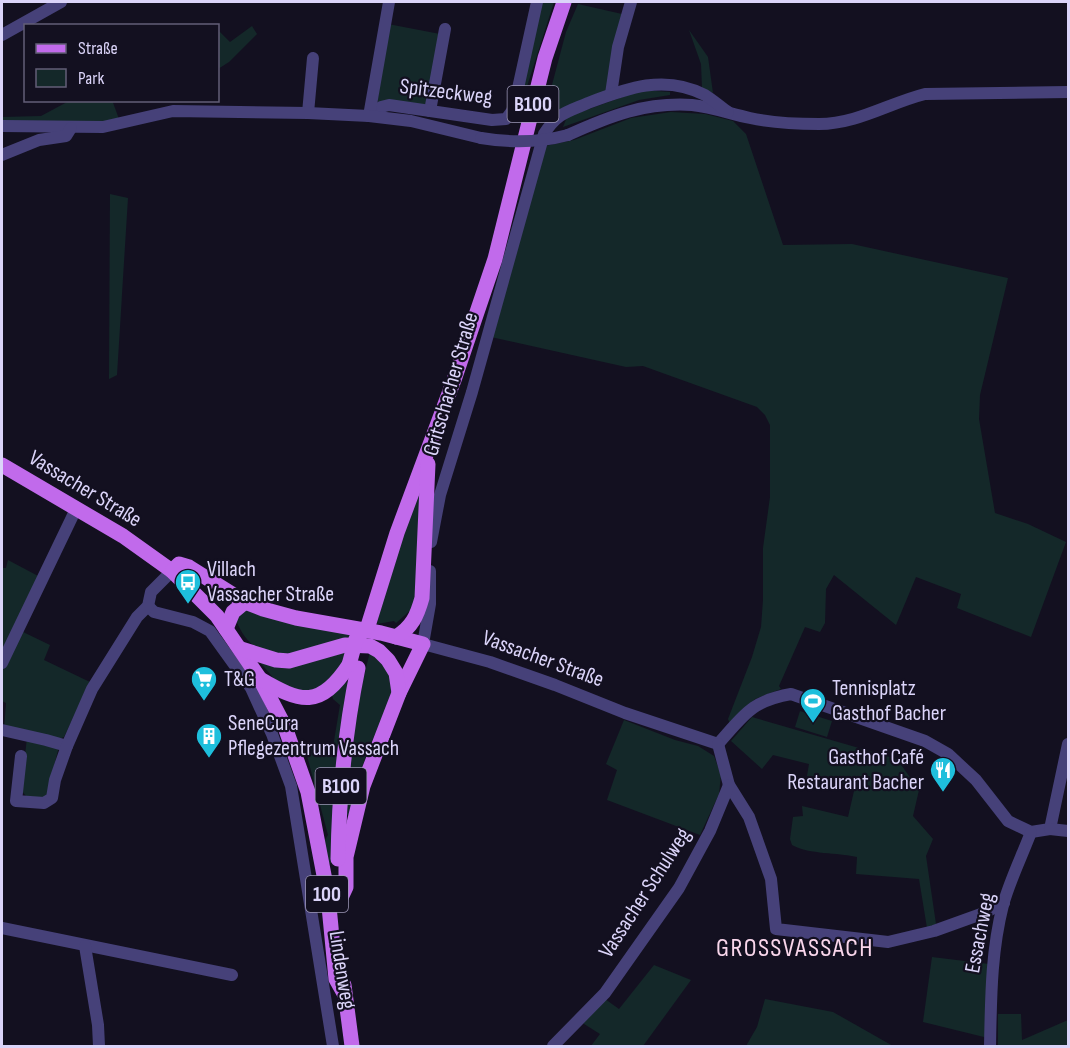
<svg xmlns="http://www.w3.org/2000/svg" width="1070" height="1048" viewBox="0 0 1070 1048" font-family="'Sofia Sans Condensed',sans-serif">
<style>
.green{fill:#142829}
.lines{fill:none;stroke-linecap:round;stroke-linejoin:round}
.minor{stroke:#464179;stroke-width:12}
.major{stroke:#c16aeb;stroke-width:15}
.minor-bridge{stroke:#464179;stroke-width:12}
.major-bridge{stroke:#c16aeb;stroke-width:15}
.labels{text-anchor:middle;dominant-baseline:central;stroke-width:4.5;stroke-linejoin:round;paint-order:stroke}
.shield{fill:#131020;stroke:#9f99b8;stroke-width:1.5}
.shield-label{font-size:21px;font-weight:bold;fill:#dbd4f9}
.street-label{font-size:22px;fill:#dbd4f9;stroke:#131020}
.poi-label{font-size:22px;fill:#dbd4f9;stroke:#131020;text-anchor:start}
.quarter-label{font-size:26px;letter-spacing:1.5px;fill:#f9d6eb;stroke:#131020}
</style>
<rect width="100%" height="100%" fill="#131020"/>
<g class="green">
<polygon points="541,2 554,2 523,99 520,97"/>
<polygon points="578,4 622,14 607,91 551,114 544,115 566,32"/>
<polygon points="388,24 440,34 427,105 377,105"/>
<polygon points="252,26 257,34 229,62 218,69 218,30 230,42"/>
<polygon points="689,30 708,57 713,93 702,88 701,64"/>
<polygon points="642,90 670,92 670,95 639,100 563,127 567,117"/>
<polygon points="112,100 119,119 102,124 2,122 2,117 41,116 69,101"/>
<polygon points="671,112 705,114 733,121 746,134 783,245 852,244 1008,278 980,395 979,419 995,513 1028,524 1066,542 1031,637 957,608 961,594 916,577 896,625 834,575 826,589 825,623 820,632 805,627 779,686 781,689 755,699 730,724 728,719 752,657 761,627 763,600 763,548 770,497 770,425 765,415 757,407 643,366 626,367 491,337 545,146 574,140 631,118"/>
<polygon points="110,194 128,198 117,375 109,379"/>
<path d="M424,478L418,588L413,608L396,623L394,621L377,624C387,574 406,526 424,478Z"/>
<polygon points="8,560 40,577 2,653 2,568 6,568"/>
<path d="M241,609L353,632L351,640C309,651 257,675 236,620Z"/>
<polygon points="21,631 50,645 44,660 90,682 64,737 57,740 4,729 6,703 2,701 2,670"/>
<polygon points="347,648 343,666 317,691 283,689 258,660"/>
<path d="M370,652C410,677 385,711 371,743C361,766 356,791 349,815L345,814C349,759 356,706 370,652Z"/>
<polygon points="347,682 349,686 332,862 329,864 323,843 328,835 306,752 313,747 332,753 340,705 333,699 332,695 342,684"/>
<polygon points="800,711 832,721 827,737 795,727"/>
<path d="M752,717L897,759L919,790L913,816L933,839L926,856L936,924L927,928L919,879L856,874L857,857C836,852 811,855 792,845L790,839L793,817L803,816L802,806L848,817L854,791L816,782L807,776L809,764L773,755L762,769L731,741Z"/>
<polygon points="624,720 675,740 698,746 714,756 721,775 719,794 700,835 607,800 617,770 606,764"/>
<polygon points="27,738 57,747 58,750 47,794 43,798 26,796 21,790"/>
<polygon points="932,957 989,964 988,1038 923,1022"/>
<polygon points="654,965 691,980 643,1046 591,1046 600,1034 581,1022 605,999 619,1009"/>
<polygon points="765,999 833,1012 893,1046 746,1046 757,1027"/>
<polygon points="998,1014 1021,1014 1022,1040 1068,1020 1068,1046 998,1046"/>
</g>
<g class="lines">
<g class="minor">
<polyline points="2,35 61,2"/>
<polyline points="611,94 618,47 631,2"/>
<polyline points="430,111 445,29"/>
<polyline points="308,113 313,58"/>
<polyline points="369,116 381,107 389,105 492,120 506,119 512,111 515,102 537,2"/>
<polyline points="369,116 389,2"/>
<polyline points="2,126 103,127 173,111 308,113 369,116 411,121 481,138"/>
<path d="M568,135C610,116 645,102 692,105C712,107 731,114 750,118C773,123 796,124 819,124C857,124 889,103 925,94L1068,92"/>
<polyline points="2,155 39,140 66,136 71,128"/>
<path d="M431,542L440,495L472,392L544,134C557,113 567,112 588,103C627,88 665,74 705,95C713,100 721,107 728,112"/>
<path d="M430,571V604L423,644L490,662L555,685L625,713L718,744C744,715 751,701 791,694L925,741L948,754L976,780L1008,821L1031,832L1050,829L1068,744"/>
<polyline points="148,606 154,612 193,622 210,631 251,688 272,734 291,786 333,1046"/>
<polyline points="2,663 76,509"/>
<polyline points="2,730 46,740 67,746"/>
<polyline points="718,744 729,785 749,817 771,879 776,929 888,942 934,931 984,913 1004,903"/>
<polyline points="21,756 16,801 44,803 52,798 55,780 67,746 92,689 137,617 148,606 151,592 172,571"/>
<polyline points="1050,829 1068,831"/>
<polyline points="2,928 232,975"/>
<polyline points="85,946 98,1025 99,1046"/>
<polyline points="553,1046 605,993 679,888 710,831 729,785"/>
<path d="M990,1046C991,999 991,952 1003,905C1010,880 1022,856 1031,832"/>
</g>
<g class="major">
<polyline points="2,465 123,536 172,571 217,616 260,679 285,727 308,792 328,896 336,979 345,995"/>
<polyline points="172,571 179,564 189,567 245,602 263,609 296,618 381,633 423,644 399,693"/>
<polyline points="368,626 397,533 454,380 495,259 545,58 564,2"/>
<polyline points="226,629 233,612 245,602"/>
<path d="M396,637C412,627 417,616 422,598L428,464"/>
<polyline points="241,649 276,660 289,661 345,645 370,646 379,651 388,660 396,673 399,693 363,786 346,857 346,887 338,904"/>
<path d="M260,679C301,703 320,709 349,665"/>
<path d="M338,859C339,795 345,731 358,668"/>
<polyline points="344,985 352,1046"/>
</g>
<path class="minor-bridge" d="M481,138C511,143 538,143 568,135"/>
<polyline class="major-bridge" points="349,665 356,639 368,626"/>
</g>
<defs>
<g id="bus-pin" transform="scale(1.35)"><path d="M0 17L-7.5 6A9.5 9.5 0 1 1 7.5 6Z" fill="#1ebfdc" stroke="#131020"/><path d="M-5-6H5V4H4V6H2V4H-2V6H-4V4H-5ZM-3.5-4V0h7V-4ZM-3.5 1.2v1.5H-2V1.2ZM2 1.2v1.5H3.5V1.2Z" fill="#fff"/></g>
<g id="supermarket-pin" transform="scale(1.35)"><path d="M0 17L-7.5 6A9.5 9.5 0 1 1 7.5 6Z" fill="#1ebfdc" stroke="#131020"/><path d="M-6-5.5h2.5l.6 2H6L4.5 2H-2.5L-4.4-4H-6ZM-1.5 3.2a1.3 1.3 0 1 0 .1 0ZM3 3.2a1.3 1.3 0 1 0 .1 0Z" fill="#fff"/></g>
<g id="stadium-pin" transform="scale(1.35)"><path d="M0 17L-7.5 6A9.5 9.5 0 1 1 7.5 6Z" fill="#1ebfdc" stroke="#131020"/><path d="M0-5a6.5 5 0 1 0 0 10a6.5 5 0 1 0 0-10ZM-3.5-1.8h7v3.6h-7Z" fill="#fff"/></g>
<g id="building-pin" transform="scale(1.35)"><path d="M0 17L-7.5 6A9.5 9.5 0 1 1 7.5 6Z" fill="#1ebfdc" stroke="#131020"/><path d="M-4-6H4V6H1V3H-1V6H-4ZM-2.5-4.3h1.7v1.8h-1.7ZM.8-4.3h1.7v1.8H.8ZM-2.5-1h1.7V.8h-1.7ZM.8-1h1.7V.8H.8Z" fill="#fff"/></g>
<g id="restaurant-pin" transform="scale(1.35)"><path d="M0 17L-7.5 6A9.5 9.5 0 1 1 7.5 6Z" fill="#1ebfdc" stroke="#131020"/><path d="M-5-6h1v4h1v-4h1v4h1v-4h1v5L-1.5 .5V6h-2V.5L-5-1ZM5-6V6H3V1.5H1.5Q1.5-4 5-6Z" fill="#fff"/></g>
</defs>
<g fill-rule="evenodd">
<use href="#bus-pin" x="188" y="582"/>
<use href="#supermarket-pin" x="204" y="679"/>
<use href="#stadium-pin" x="813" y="701"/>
<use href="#building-pin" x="209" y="736"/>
<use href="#restaurant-pin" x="943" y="770"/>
</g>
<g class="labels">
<g class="shield">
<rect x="507.5" y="86" width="51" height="36" rx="4.5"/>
<rect x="315.5" y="768" width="51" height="36" rx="4.5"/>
<rect x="306" y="876" width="42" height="36" rx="4.5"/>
</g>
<g class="shield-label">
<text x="533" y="104">B100</text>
<text x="341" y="786">B100</text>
<text x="327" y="894">100</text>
</g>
<g class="street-label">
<text transform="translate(446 92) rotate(7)">Spitzeckweg</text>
<text transform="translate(451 384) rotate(-74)">Gritschacher Straße</text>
<text transform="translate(85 489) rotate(31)">Vassacher Straße</text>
<text transform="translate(543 659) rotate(20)">Vassacher Straße</text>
<text transform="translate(645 893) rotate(-57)">Vassacher Schulweg</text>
<text transform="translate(980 933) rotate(-79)">Essachweg</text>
<text transform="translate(342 970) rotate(81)">Lindenweg</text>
</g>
<g class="poi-label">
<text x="207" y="569">Villach<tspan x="207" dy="25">Vassacher Straße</tspan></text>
<text x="224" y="679">T&amp;G</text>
<text x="832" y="688">Tennisplatz<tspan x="832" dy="25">Gasthof Bacher</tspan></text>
<text x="228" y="723">SeneCura<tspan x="228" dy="25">Pflegezentrum Vassach</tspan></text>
<text x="924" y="757" text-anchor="end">Gasthof Café<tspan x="924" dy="25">Restaurant Bacher</tspan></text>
</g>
<g class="quarter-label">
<text x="795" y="948">GROSSVASSACH</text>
</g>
</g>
<rect width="1070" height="1048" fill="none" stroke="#dbd4f9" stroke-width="6"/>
<rect x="24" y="24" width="195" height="78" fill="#131020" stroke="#635e77" stroke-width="1.5"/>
<rect x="36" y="44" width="30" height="9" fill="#c16aeb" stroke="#635e77" stroke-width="1.5"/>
<text x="78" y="54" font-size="18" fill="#dbd4f9">Straße</text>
<rect x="36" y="69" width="30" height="18" fill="#142829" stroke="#635e77" stroke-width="1.5"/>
<text x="78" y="84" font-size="18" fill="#dbd4f9">Park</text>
</svg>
